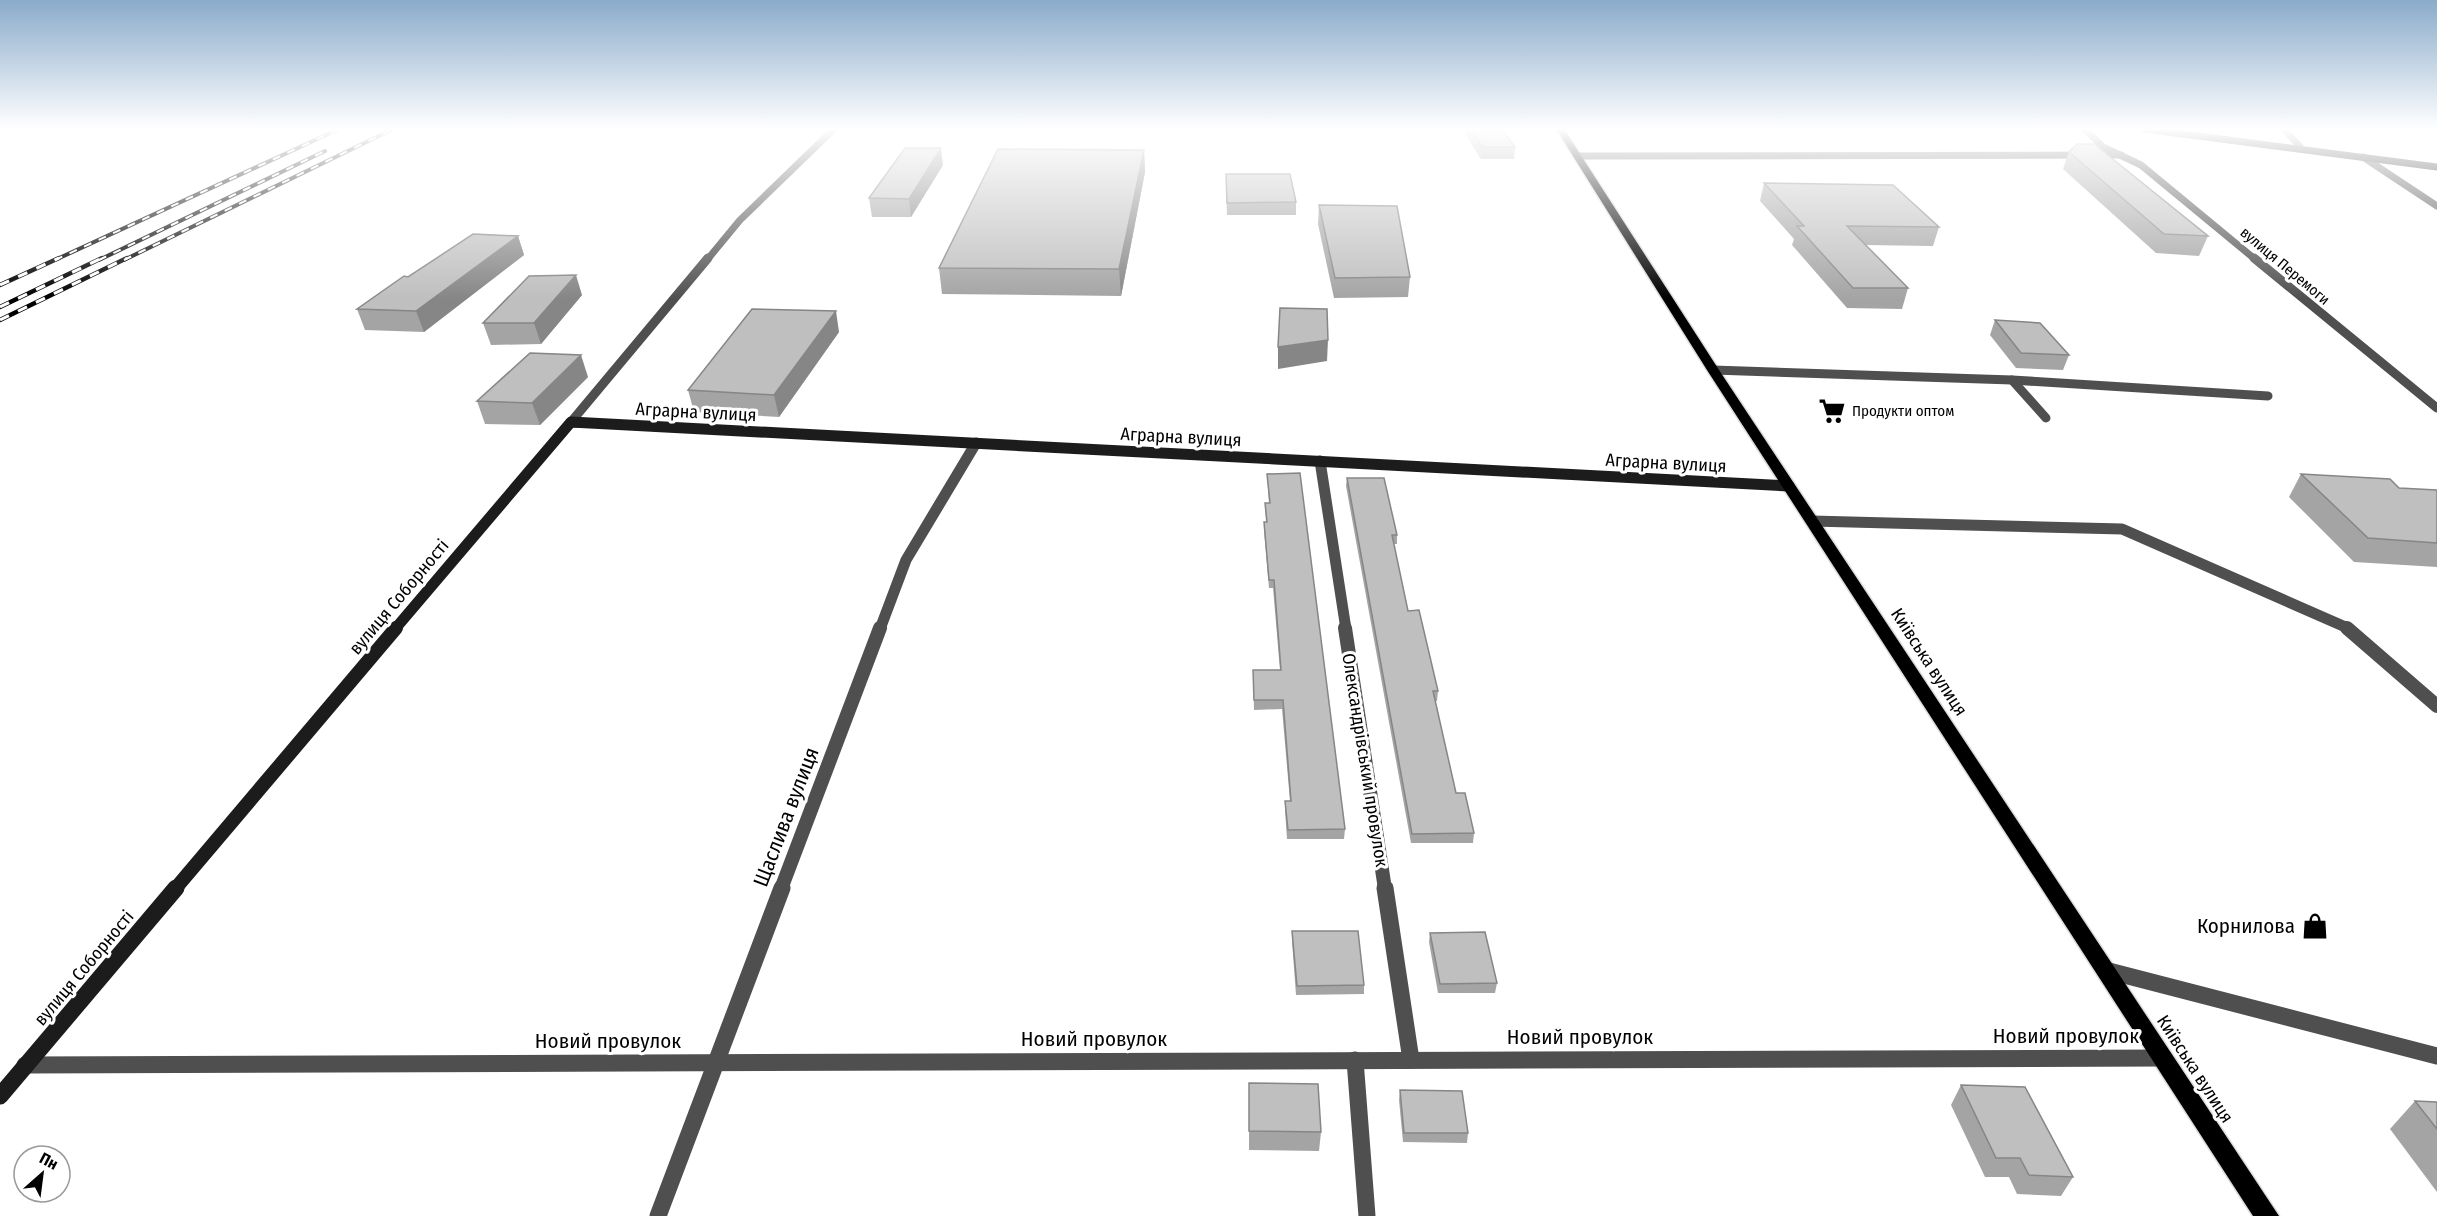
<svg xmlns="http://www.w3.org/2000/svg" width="2437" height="1216" viewBox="0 0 2437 1216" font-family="'Fira Sans Condensed',sans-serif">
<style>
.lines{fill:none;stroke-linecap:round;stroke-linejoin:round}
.primary-casing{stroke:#dbdbdb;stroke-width:3}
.lane-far3{stroke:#4f4f4f;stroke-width:7}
.lane-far2{stroke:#4f4f4f;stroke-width:9}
.lane-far1{stroke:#4f4f4f;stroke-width:11}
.lane{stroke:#4f4f4f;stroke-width:14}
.street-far4{stroke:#4f4f4f;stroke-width:7}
.street-far3{stroke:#4f4f4f;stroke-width:9}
.street-far2{stroke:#4f4f4f;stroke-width:11}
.street-far1{stroke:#4f4f4f;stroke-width:14}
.street{stroke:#4f4f4f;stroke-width:17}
.secondary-far4{stroke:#1c1c1c;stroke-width:7}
.secondary-far3{stroke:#1c1c1c;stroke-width:9}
.secondary-far2{stroke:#1c1c1c;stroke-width:11}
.secondary-far1{stroke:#1c1c1c;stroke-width:14}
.secondary{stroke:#1c1c1c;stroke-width:17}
.primary{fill:#000;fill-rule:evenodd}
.rail-far1-casing{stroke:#000;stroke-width:4}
.rail-casing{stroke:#000;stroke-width:4.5}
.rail-far1{stroke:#fff;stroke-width:2;stroke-dasharray:8;stroke-linecap:butt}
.rail{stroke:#fff;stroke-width:3;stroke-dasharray:10;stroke-linecap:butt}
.wall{fill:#a4a4a4}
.shaded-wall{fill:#868686}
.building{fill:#bfbfbf;stroke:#868686;stroke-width:1.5}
.labels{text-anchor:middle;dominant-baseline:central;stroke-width:6;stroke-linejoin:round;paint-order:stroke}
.far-street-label{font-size:15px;fill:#000;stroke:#fff}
.far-poi-label{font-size:15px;fill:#000;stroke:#fff;text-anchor:start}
.street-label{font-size:18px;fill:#000;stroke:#fff}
.near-street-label{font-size:21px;fill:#000;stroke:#fff}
.near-poi-label{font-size:21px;fill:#000;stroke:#fff;text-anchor:end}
</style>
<rect width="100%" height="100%" fill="#fff"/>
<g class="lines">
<g class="primary-casing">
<polygon id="primary" points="1556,129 1564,129 1719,370 2279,1216 2253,1216 1707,370"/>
</g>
<polyline class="lane-far3" points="1578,156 2121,155"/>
<g class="lane-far2">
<polyline points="1713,370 2012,380 2268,396"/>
<polyline points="2012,380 2046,418"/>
</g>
<polyline class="lane-far1" points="1812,521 2122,529 2350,629"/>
<polyline class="lane" points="2347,628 2437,706"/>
<g class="street-far4">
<polyline points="2085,129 2103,147 2141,165 2256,260"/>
<polyline points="2284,129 2302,149"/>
<polyline points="2363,157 2437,206"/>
<polyline points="707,260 740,220 834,129"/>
</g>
<g class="street-far3">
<polyline points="2254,258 2437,408"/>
<polyline points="571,422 708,258"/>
</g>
<g class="street-far2">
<polyline points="1320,461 1346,629"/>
<polyline points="880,629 906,560 976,443"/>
</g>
<g class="street-far1">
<polyline points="1345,628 1385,889"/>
<polyline points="781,889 880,628"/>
</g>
<g class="street">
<polyline points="1385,888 1411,1060"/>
<polyline points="2105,970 2437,1056"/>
<polyline points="1355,1060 1367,1216"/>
<polyline points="25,1065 2164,1058"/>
<polyline points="658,1216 782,888"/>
</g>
<polyline class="secondary-far4" points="2144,129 2437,167"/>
<polyline class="secondary-far3" points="570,423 595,423"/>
<polyline class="secondary-far2" points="395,629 571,422 1789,486"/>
<polyline class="secondary-far1" points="175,889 396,628"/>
<polyline class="secondary" points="0,1096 176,888"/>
<use href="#primary" class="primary"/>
<g class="rail-far1-casing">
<g id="rail-far1">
<polyline points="55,260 339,129"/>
<polyline points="99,260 325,151"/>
<polyline points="124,260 393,129"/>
</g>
</g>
<g class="rail-casing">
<g id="rail">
<polyline points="0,285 59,258"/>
<polyline points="0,307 102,258"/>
<polyline points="0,320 127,258"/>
</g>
</g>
<use href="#rail-far1" class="rail-far1"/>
<use href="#rail" class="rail"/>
</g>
<g class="wall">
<polygon points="1462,129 1502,129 1515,147 1514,159 1481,159"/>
<polygon points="1144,150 1145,172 1121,296 942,294 939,268"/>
<polygon points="2069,152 2208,236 2199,256 2156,253 2063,169"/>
<polygon points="943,165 911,217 872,217 869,198"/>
<polygon points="1764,183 1939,227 1933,246 1866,245 1908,288 1902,309 1847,308 1792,245 1794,239 1760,201"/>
<polygon points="1226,186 1296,202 1296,215 1227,215"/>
<polygon points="1319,205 1410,277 1408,297 1334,298 1318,224"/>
<polygon points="518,236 524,255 424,332 365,330 357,309 408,277"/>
<polygon points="582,295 541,344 491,345 483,323"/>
<polygon points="1995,320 2069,355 2063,370 2016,368 1990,335"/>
<polygon points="839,332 779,417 694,412 688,390"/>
<polygon points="588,377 540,425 485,424 477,401"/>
<polygon points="1267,474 1345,829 1344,839 1287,839 1285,810 1285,801 1290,801 1282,709 1254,710 1253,670 1280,670 1273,588 1269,588 1264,530 1264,522 1266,522 1265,503 1269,503"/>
<polygon points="2301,474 2399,488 2437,490 2437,567 2354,562 2289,497"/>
<polygon points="1347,478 1397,535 1397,544 1393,544 1408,611 1438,691 1437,701 1435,701 1456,793 1474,833 1473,843 1411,843 1346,486"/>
<polygon points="1292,931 1364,985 1364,994 1296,995 1292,941"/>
<polygon points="1430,933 1497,983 1495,993 1438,993 1429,942"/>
<polygon points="1249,1083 1321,1132 1319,1151 1249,1150"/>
<polygon points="1961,1085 2073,1177 2061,1196 2017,1194 2009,1177 1985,1177 1951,1105"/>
<polygon points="1400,1090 1468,1133 1467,1143 1403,1142 1399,1100"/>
<polygon points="2415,1101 2437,1102 2437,1192 2390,1129"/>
</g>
<g class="shaded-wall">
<polygon points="941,148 943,165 911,217 909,199"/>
<polygon points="1144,150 1145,172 1121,296 1119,269"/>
<polygon points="518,236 524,255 424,332 416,311"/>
<polygon points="576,275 582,295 541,344 534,323"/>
<polygon points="836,311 839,332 779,417 774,395"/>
<polygon points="1328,340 1327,361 1278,369 1278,347"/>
<polygon points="581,355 588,377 540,425 532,403"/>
</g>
<g class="building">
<polygon points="1471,129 1502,129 1515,147 1482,147"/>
<polygon points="2077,144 2094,144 2208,236 2164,234 2069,152"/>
<polygon points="905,148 941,148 909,199 869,198"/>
<polygon points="998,149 1144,150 1119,269 939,268"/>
<polygon points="1226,174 1290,174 1296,202 1227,203"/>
<polygon points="1764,183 1893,185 1939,227 1847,226 1908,288 1853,288 1797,226 1804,226"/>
<polygon points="1319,205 1397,206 1410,277 1335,278"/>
<polygon points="473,234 518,236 416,311 357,309 404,276 408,277"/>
<polygon points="576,275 534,323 483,323 529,276"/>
<polygon points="1280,308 1327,309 1328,340 1278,347"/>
<polygon points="752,309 836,311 774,395 688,390"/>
<polygon points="1995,320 2040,323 2069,355 2021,353"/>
<polygon points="530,353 581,355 532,403 477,401"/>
<polygon points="1300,473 1345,829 1288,830 1285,801 1291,801 1283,700 1254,700 1253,670 1281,670 1274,580 1269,580 1264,522 1267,522 1265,503 1270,503 1267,474"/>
<polygon points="2301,474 2390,479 2399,488 2437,490 2437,543 2368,538"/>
<polygon points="1347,478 1384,478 1397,535 1392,535 1408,611 1419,610 1438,691 1433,691 1456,793 1465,793 1474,833 1412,834"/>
<polygon points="1292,931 1358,931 1364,985 1297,986"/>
<polygon points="1485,932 1497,983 1440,984 1430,933"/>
<polygon points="1249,1083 1318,1084 1321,1132 1249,1131"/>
<polygon points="1961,1085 2025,1087 2073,1177 2029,1175 2020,1158 1996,1158"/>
<polygon points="1400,1090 1462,1091 1468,1133 1404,1133"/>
<polygon points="2415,1101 2437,1102 2437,1129"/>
</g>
<linearGradient id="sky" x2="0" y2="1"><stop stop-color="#8aabca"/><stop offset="0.43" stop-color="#fff"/><stop offset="1" stop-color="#fff" stop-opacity="0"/></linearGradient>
<rect width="2437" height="299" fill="url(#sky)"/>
<defs>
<g id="supermarket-bare" transform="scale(2.07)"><path d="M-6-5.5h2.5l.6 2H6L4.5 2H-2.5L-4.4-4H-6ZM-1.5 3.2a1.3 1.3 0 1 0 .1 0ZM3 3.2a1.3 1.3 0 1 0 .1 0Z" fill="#000" stroke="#fff" stroke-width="2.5" paint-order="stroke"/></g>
<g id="shop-bare" transform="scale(2.07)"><path d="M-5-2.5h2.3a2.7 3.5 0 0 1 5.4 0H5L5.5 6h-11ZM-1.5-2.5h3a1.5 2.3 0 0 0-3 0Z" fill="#000" stroke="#fff" stroke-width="2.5" paint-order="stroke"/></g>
</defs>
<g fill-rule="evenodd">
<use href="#supermarket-bare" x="1832" y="411"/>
<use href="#shop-bare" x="2315" y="926"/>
</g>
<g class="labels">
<g class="far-street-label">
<text transform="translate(2285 266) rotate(40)">вулиця Перемоги</text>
</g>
<g class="far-poi-label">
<text x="1852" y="411">Продукти оптом</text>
</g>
<g class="street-label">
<text transform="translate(696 412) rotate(3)">Аграрна вулиця</text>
<text transform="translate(1181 437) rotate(3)">Аграрна вулиця</text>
<text transform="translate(1666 463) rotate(3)">Аграрна вулиця</text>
<text transform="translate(399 597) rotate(-50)">вулиця Соборності</text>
<text transform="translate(1929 662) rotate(57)">Київська вулиця</text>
<text transform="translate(1365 760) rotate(81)">Олександрівський провулок</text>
<text transform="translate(84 968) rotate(-50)">вулиця Соборності</text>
<text transform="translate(2195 1069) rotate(57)">Київська вулиця</text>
</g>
<g class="near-street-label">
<text transform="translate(786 817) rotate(-69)">Щаслива вулиця</text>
<text x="2066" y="1036">Новий провулок</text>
<text x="1580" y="1037">Новий провулок</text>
<text x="1094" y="1039">Новий провулок</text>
<text x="608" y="1041">Новий провулок</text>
</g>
<g class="near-poi-label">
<text x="2295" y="926">Корнилова</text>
</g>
</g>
<g transform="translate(42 1174) rotate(28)"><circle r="28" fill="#ffffff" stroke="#999999" stroke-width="1.5"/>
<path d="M0-4.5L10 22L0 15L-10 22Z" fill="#000000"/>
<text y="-9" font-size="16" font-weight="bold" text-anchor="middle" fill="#000000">Пн</text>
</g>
</svg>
